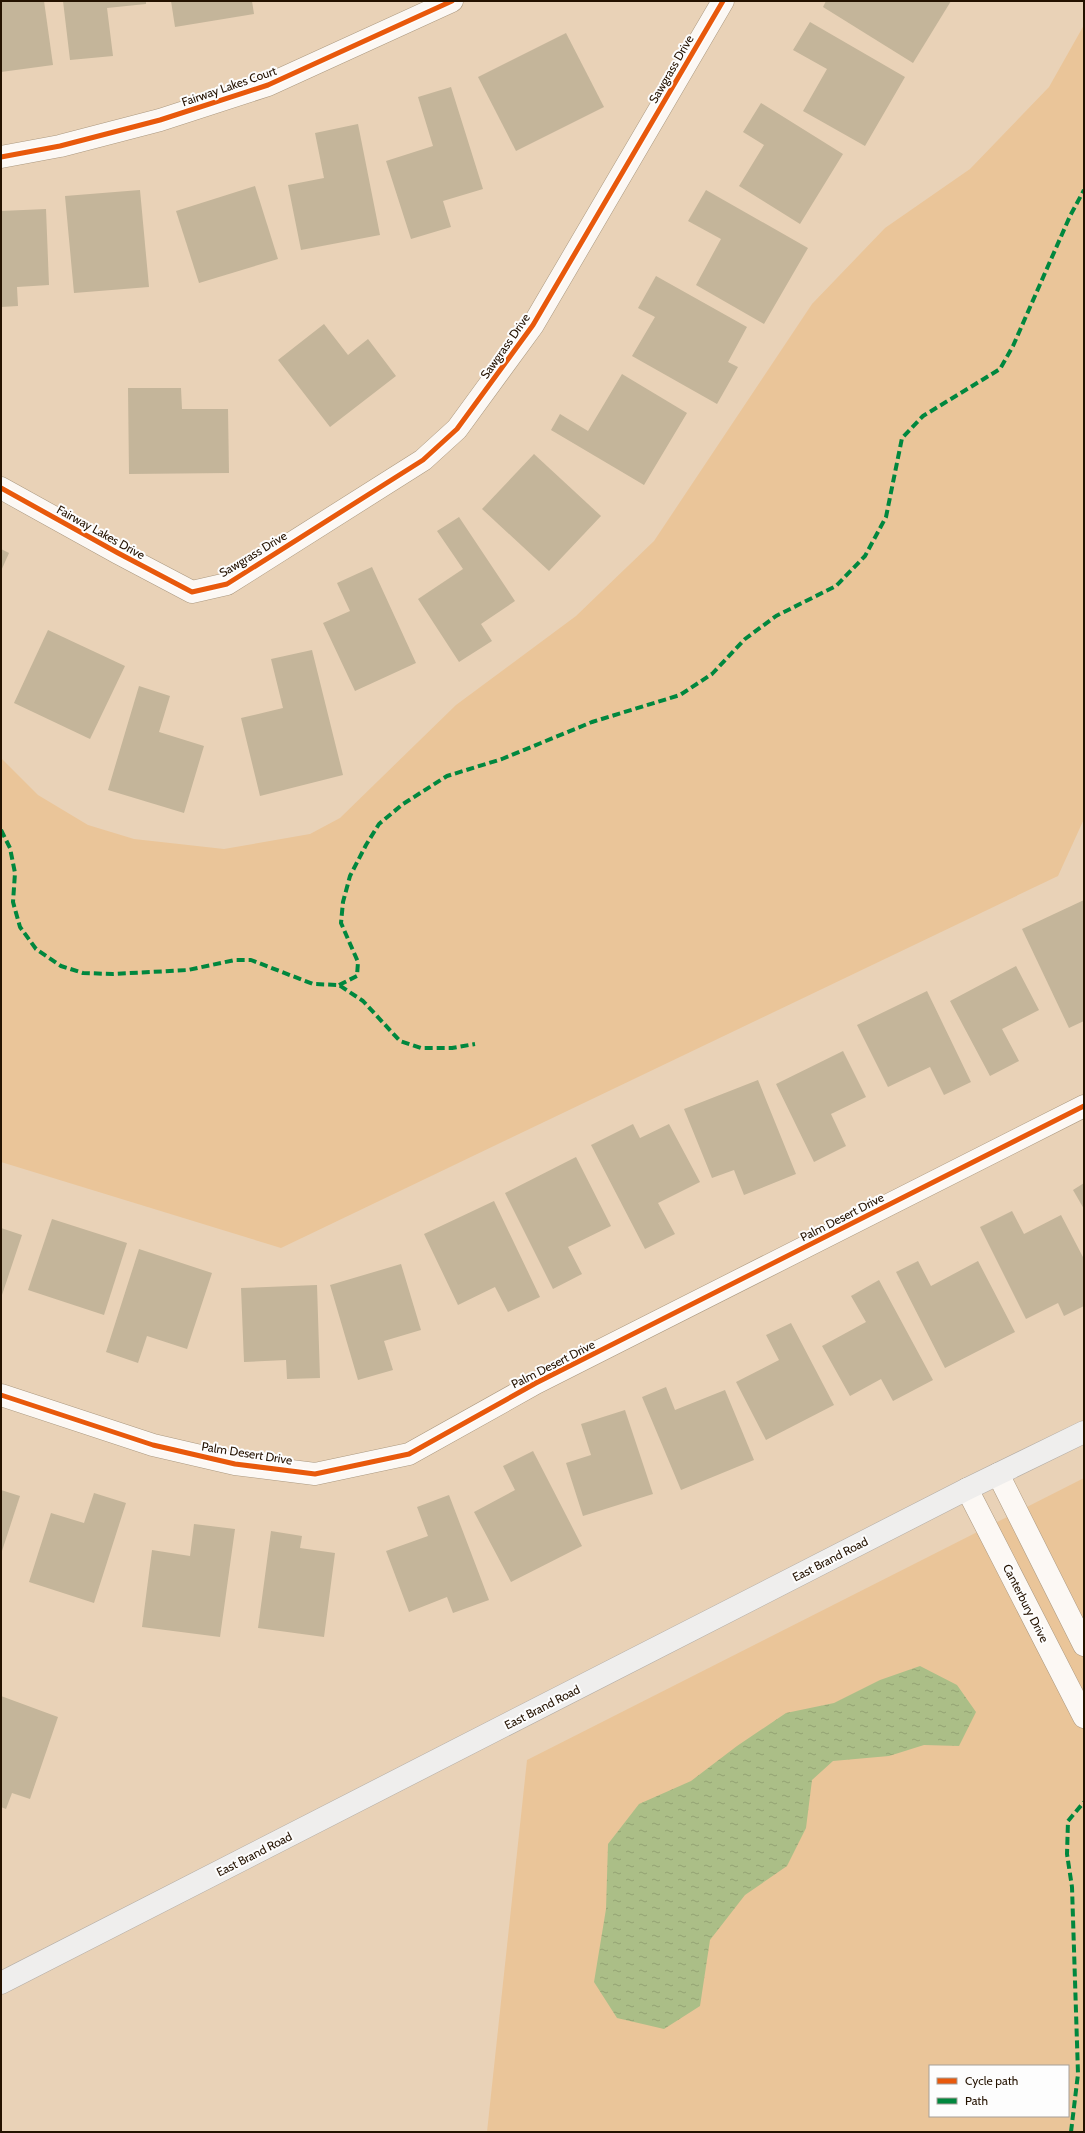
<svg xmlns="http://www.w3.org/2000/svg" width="1085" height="2133" viewBox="0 0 1085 2133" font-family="Cabin,sans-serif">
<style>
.grass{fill:#eac599;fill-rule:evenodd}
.water{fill:url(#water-ripples)}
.building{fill:#c4b59a}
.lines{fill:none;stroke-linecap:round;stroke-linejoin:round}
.minor-casing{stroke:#ab987f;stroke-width:23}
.major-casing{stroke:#b3aca4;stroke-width:23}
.minor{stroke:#fcf8f4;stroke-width:22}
.major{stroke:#efeeed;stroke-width:22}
.quiet{stroke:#00873e;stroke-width:4;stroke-dasharray:8 4;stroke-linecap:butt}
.cycleway-casing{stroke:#fdfdfd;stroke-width:8}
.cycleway{stroke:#e8590c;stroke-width:5}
.labels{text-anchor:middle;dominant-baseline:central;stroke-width:4;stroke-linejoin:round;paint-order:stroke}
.street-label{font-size:12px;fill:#241200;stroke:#fdfdfd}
</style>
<defs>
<pattern id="water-ripples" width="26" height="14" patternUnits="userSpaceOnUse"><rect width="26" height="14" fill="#abbe87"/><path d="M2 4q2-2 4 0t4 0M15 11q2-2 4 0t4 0" fill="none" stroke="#93a273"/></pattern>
</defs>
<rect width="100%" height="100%" fill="#e9d2b7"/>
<g class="grass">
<polygon points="1084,25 1084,819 1058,876 281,1248 1,1162 1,758 38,795 88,825 134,839 224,849 310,834 340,818 456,705 576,616 654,541 812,304 885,228 970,169 1049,87"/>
<path d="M1084,1478V2132H487L527,1760ZM930,2066H1068V2116H930Z"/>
</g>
<polygon class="water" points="920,1666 957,1685 976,1712 959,1746 924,1745 889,1756 833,1761 812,1780 806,1828 787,1866 745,1895 710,1940 700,2006 664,2029 617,2018 594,1982 606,1909 608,1844 639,1804 691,1781 737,1746 786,1713 834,1703 880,1680"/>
<g class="building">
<polygon points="1,1 44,1 53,65 1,72"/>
<polygon points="63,1 146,1 146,4 107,8 113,56 70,60"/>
<polygon points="171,1 252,1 254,14 175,27"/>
<polygon points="826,1 951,1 913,63 823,7"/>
<polygon points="810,22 905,77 865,146 803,111 827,69 793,50"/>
<polygon points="566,33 604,107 516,151 478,77"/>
<polygon points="451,87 483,189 443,201 451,227 411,239 386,161 433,146 418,97"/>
<polygon points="761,103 843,154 800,224 739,186 764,145 743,132"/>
<polygon points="358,124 380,235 301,250 288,185 324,178 315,133"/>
<polygon points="255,186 278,259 199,283 176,211"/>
<polygon points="140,190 149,287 74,293 65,196"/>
<polygon points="706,190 808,248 764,324 696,285 721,239 688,221"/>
<polygon points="46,209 49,285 17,287 18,306 1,307 1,211"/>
<polygon points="656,276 747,327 728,362 738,367 717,404 632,356 655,317 638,308"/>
<polygon points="324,324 348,355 368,339 396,376 330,427 278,360"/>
<polygon points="622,374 687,413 644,485 551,430 560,414 588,431"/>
<polygon points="128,388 181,388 182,409 228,409 229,473 129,474"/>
<polygon points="534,454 601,516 549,571 482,509"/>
<polygon points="459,517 515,601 481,624 492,641 459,662 418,599 463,569 437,531"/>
<polygon points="1,549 9,553 1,571"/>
<polygon points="372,567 416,663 355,691 323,623 350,611 337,583"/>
<polygon points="48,630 125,666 90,739 14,703"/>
<polygon points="312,650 343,775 260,796 241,718 283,708 271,659"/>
<polygon points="139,686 170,696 159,732 204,746 184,813 108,790"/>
<polygon points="1084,900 1084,1021 1069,1028 1022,929"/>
<polygon points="1016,966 1039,1010 1002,1029 1019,1061 990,1076 950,1001"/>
<polygon points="927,991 971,1082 944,1095 930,1067 888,1087 857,1025"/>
<polygon points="843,1051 866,1097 831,1114 846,1146 814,1162 776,1084"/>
<polygon points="758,1080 796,1174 744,1195 734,1170 712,1178 684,1109"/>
<polygon points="633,1124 640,1138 669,1124 700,1182 658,1203 675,1234 645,1249 591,1145"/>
<polygon points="576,1157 611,1226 568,1247 582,1274 553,1289 505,1193"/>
<polygon points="1084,1183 1084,1209 1073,1190"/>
<polygon points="494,1201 540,1297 508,1312 495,1287 458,1305 424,1234"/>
<polygon points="1012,1211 1024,1234 1061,1215 1084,1259 1084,1306 1064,1316 1058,1303 1026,1319 980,1227"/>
<polygon points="52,1219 127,1243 104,1315 28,1290"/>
<polygon points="1,1228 22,1235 1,1298"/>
<polygon points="139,1249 212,1273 187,1349 147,1336 138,1363 106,1352"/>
<polygon points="918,1261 931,1286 978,1261 1015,1332 945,1368 896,1272"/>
<polygon points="401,1264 421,1330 384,1341 393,1370 358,1380 330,1285"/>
<polygon points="879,1280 933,1380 893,1401 881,1379 850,1396 822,1346 866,1322 851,1296"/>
<polygon points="317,1285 320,1378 287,1379 286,1360 244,1362 241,1288"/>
<polygon points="791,1323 834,1405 766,1440 736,1382 779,1360 766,1335"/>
<polygon points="666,1387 675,1410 725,1390 754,1460 681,1490 642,1397"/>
<polygon points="625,1410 653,1494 583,1516 566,1463 591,1455 581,1424"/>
<polygon points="533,1451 582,1546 511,1582 474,1512 515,1490 503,1466"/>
<polygon points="1,1490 20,1496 1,1554"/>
<polygon points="94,1493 126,1503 94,1603 29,1582 51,1513 84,1523"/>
<polygon points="449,1495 489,1600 453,1613 447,1597 409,1612 386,1551 428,1536 417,1507"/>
<polygon points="194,1524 235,1529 220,1637 142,1627 152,1550 190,1556"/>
<polygon points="271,1531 302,1536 300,1548 335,1553 324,1637 258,1628"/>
<polygon points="1,1696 58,1717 30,1799 12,1793 6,1809 1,1807"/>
</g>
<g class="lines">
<g class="minor-casing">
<g id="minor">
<polyline points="1,157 60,146 160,120 268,85 452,1"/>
<polyline points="1,488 118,553 192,592 227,584 423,460 457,429 533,325 723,1"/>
<polyline points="1,1395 153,1445 235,1464 315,1474 409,1454 536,1383 1084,1106"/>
<polyline points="998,1474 1084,1645"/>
<polyline points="967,1489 1084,1717"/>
</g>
</g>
<g class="major-casing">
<polyline id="major" points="1,1983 967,1489 1084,1432"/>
</g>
<use href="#minor" class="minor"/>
<use href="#major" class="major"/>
<g class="quiet">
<polyline points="1,830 10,848 15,873 13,902 20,927 36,949 61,966 83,973 113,974 188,970 235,960 251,960 313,984 339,985 363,1001 400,1041 421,1048 452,1048 475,1044"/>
<polyline points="339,985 357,976 358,962 341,923 343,902 350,876 366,845 379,824 403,804 447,776 502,759 592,722 680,695 712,674 745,639 776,616 836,586 865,556 886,517 902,438 923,416 1000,369 1013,346 1070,216 1084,190"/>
<polyline points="1071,2132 1078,2074 1072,1887 1067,1854 1068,1821 1084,1802"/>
</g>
<g class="cycleway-casing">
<g id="cycleway">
<polyline points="1,157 60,146 160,120 268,85 452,1"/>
<polyline points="1,488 118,553 192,592 227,584 423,460 457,429 533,325 723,1"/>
<polyline points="1,1395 153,1445 235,1464 315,1474 409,1454 536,1383 1084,1106"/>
</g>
</g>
<use href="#cycleway" class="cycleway"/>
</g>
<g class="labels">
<g class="street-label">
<text transform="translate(671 69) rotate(-60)">Sawgrass Drive</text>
<text transform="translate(229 86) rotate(-19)">Fairway Lakes Court</text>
<text transform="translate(505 346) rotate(-55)">Sawgrass Drive</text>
<text transform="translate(101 532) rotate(29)">Fairway Lakes Drive</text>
<text transform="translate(253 554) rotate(-31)">Sawgrass Drive</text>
<text transform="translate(842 1217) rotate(-27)">Palm Desert Drive</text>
<text transform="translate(553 1364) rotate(-27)">Palm Desert Drive</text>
<text transform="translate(247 1453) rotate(9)">Palm Desert Drive</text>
<text transform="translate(830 1559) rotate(-27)">East Brand Road</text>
<text transform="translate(1026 1603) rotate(63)">Canterbury Drive</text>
<text transform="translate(542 1707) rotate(-27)">East Brand Road</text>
<text transform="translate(254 1854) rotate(-27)">East Brand Road</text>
</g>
</g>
<rect width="1085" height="2133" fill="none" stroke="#241200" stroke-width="4"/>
<rect x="929" y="2065" width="140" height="52" fill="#fdfdfd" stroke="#a69f98"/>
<rect x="937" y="2078" width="20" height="6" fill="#e8590c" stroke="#a69f98"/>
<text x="965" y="2085" font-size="12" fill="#241200">Cycle path</text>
<rect x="937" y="2098" width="20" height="6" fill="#00873e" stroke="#a69f98"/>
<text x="965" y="2105" font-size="12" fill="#241200">Path</text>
</svg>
